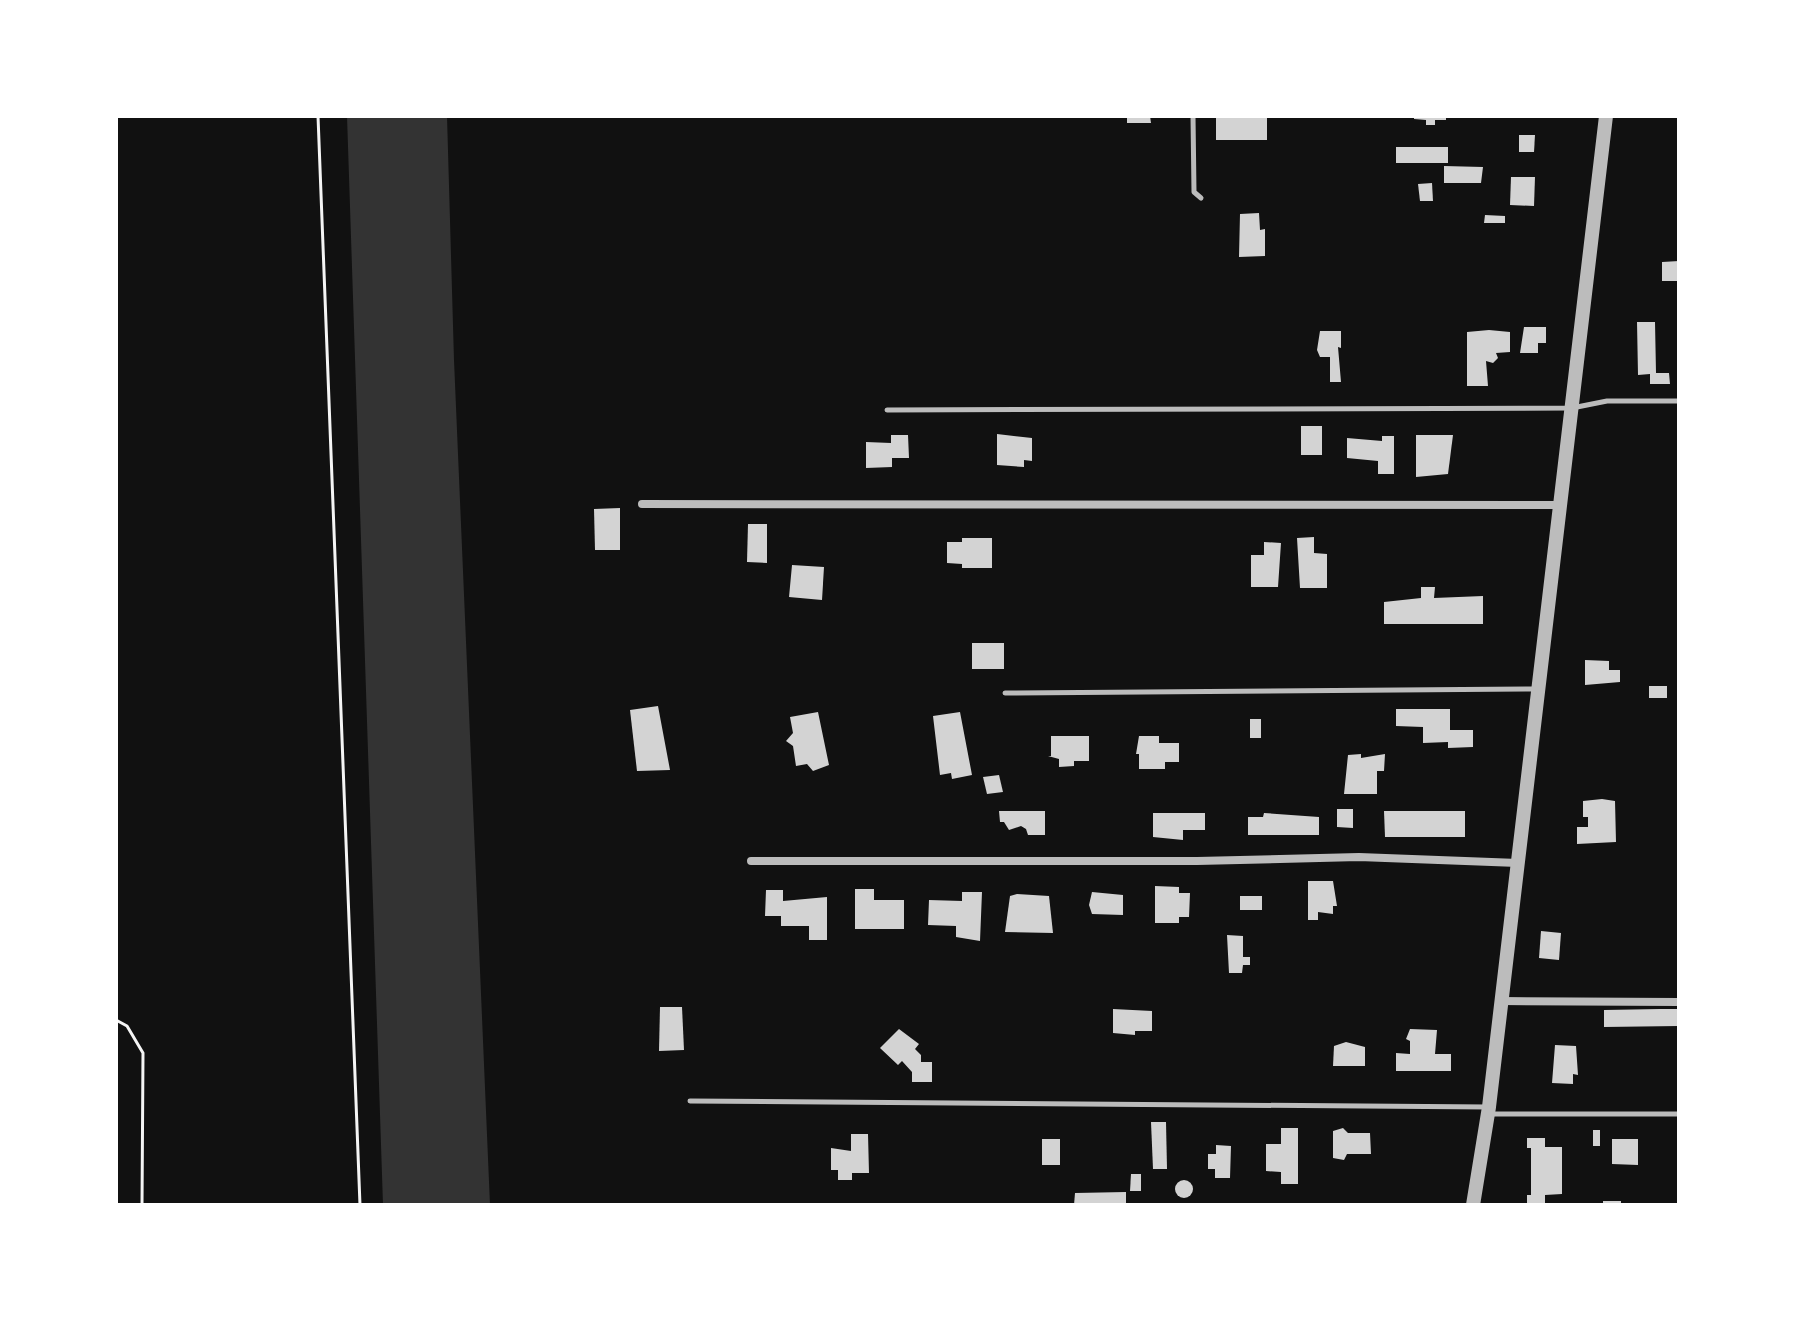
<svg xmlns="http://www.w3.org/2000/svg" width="1795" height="1321" viewBox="0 0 1795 1321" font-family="'Source Sans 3',sans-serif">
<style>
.water{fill:#333}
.building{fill:#d3d3d3}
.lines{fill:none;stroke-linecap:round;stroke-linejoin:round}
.path{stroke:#f5f5f5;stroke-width:3}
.service{stroke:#bcbcbc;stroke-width:5}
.minor{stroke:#bcbcbc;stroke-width:8}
.tertiary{stroke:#bcbcbc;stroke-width:14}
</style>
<rect width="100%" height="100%" fill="#111"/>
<polygon class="water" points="347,116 447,116 454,360 490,1205 383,1205"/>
<g class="building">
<polygon points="1127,116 1150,116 1151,123 1127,123"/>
<rect x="1216" y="116" width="51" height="24"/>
<polygon points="1414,116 1446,116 1446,120 1435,120 1435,125 1426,125 1426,120 1414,119"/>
<polygon points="1519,135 1535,135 1534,152 1519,152"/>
<rect x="1396" y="147" width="52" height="16"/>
<polygon points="1444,166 1483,167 1481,183 1444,183"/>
<polygon points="1511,177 1535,177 1534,206 1510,205"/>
<polygon points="1432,183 1433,201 1420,201 1418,184"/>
<polygon points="1259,213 1260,230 1265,229 1265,256 1239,257 1240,214"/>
<polygon points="1485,215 1505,216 1505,223 1484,223"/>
<polygon points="1679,261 1679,281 1662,281 1662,262"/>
<polygon points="1637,322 1655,322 1656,373 1669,373 1670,384 1650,384 1650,374 1638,375"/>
<polygon points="1524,327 1546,327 1546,343 1538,343 1538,353 1520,353"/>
<polygon points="1489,330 1510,332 1510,352 1496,353 1498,358 1493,363 1486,361 1488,386 1467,386 1467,332"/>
<polygon points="1320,331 1341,331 1341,348 1338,347 1341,382 1330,382 1330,357 1320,357 1317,350"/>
<rect x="1301" y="426" width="21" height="29"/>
<polygon points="997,434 1032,438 1032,461 1024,460 1024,467 997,465"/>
<polygon points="891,435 908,435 909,458 892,458 892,467 866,468 866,442 891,443"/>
<polygon points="1416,435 1453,435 1448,474 1416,477"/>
<polygon points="1382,436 1394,436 1394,474 1378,474 1378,461 1347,458 1347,438 1382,441"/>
<polygon points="620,508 620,550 595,550 594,509"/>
<polygon points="748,524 767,524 767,563 747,562"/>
<polygon points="1314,537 1314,553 1327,554 1327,588 1300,588 1297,538"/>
<polygon points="962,538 992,538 992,568 962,568 962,564 947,563 947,542 962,542"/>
<polygon points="1264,542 1281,543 1278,587 1251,587 1251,555 1264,555"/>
<polygon points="792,565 824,567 822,600 789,597"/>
<polygon points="1421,587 1435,587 1434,598 1483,596 1483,624 1384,624 1384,602 1421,598"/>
<rect x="972" y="643" width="32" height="26"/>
<polygon points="1585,660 1609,661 1609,670 1620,670 1620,682 1585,685"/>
<rect x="1649" y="686" width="18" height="12"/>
<polygon points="658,706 670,770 637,771 630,710"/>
<polygon points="1396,709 1450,709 1450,730 1473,730 1473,747 1448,748 1448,742 1423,743 1423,727 1396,726"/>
<polygon points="818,712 829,765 813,771 807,764 796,766 793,746 786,741 793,733 790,717"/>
<polygon points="960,712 972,775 952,779 951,773 940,775 933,716"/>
<rect x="1250" y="719" width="11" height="19"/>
<polygon points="1051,736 1089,736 1089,761 1074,761 1074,766 1059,767 1059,759 1048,756 1051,756"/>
<polygon points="1139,736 1159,736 1159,743 1179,743 1179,762 1165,762 1165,769 1139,769 1139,754 1136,754"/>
<polygon points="1361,754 1361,758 1385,754 1384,771 1377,771 1377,794 1344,794 1348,755"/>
<polygon points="999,775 1003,792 987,794 983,777"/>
<polygon points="1602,799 1615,801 1616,842 1577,844 1577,827 1588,827 1588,817 1583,817 1583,801"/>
<polygon points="1337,809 1353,809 1353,828 1337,827"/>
<polygon points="999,811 1045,811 1045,835 1028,835 1026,829 1021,826 1009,830 1004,822 1000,822"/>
<polygon points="1384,811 1465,811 1465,837 1385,837"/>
<polygon points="1153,813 1205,813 1205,830 1183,830 1183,840 1153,837"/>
<polygon points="1264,813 1319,817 1319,835 1248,835 1248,817 1263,817"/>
<polygon points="1308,881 1333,881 1337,906 1333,906 1333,914 1318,912 1318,920 1308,920"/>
<polygon points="1155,886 1179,887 1179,893 1190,893 1189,917 1179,917 1179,923 1155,923"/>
<polygon points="855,889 874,889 874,900 904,900 904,929 855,929"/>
<polygon points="766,890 783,890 783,901 827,897 827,940 809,940 809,926 781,926 781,916 765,916"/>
<polygon points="962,892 982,892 980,941 956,937 956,926 928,925 929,900 962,901"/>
<polygon points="1092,892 1123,895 1123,915 1092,914 1089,905"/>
<polygon points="1017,894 1049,896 1053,933 1005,932 1010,896"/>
<rect x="1240" y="896" width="22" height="14"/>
<polygon points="1541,931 1561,933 1559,960 1539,958"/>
<polygon points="1227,935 1243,936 1243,957 1250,957 1250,965 1243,965 1242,973 1229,973"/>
<polygon points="660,1007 682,1007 684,1050 659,1051"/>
<polygon points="1113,1009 1152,1011 1152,1031 1135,1031 1135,1035 1113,1033"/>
<polygon points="1660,1009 1679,1009 1679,1026 1604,1027 1604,1010"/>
<polygon points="899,1029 919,1044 915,1049 921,1055 921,1062 932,1062 932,1082 912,1082 912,1072 902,1061 898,1065 880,1048"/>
<polygon points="1410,1029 1437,1030 1435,1054 1451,1054 1451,1071 1396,1071 1396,1053 1410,1054 1410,1041 1406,1039"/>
<polygon points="1346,1042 1365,1047 1365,1066 1333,1066 1334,1046"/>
<polygon points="1555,1045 1576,1046 1578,1075 1573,1074 1573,1084 1552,1083"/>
<polygon points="1151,1122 1166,1122 1167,1169 1153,1169"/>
<polygon points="1281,1128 1298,1128 1298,1184 1281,1184 1281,1172 1266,1171 1266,1144 1281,1144"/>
<polygon points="1343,1128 1348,1133 1370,1133 1371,1154 1347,1154 1344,1160 1333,1158 1333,1131"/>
<rect x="1593" y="1130" width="7" height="16"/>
<polygon points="851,1134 868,1134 869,1173 852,1173 852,1180 838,1180 838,1170 831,1170 831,1148 851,1151"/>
<polygon points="1527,1138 1545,1138 1545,1147 1562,1147 1562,1194 1545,1195 1545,1204 1527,1204 1527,1195 1531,1195 1531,1148 1527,1148"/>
<rect x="1042" y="1139" width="18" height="26"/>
<polygon points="1612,1139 1638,1139 1638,1165 1612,1164"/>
<polygon points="1216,1145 1231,1146 1230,1178 1215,1178 1215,1169 1208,1169 1208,1154 1216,1154"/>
<polygon points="1131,1174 1141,1174 1141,1191 1130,1191"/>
<circle cx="1184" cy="1189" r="9"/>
<polygon points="1126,1192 1126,1205 1074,1205 1075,1193"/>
<rect x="1603" y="1201" width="18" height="4"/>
</g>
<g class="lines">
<g class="path">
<polyline points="318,116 360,1205"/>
<polyline points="116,1020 127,1026 143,1053 142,1205"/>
</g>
<g class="service">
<polyline points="1193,116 1194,192 1201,198"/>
<polyline points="887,410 1572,408 1607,401 1679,401"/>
<polyline points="1005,693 1537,689"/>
<polyline points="690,1101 1488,1107"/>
<polyline points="1488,1114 1679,1114"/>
</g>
<g class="minor">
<polyline points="642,504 1560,505"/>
<polyline points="751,861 1197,861 1359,857 1518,863"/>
<polyline points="1501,1001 1679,1002"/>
</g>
<polyline class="tertiary" points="1473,1205 1489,1107 1606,116"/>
</g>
<rect width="1795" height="1321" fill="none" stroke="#ffffff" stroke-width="236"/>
</svg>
